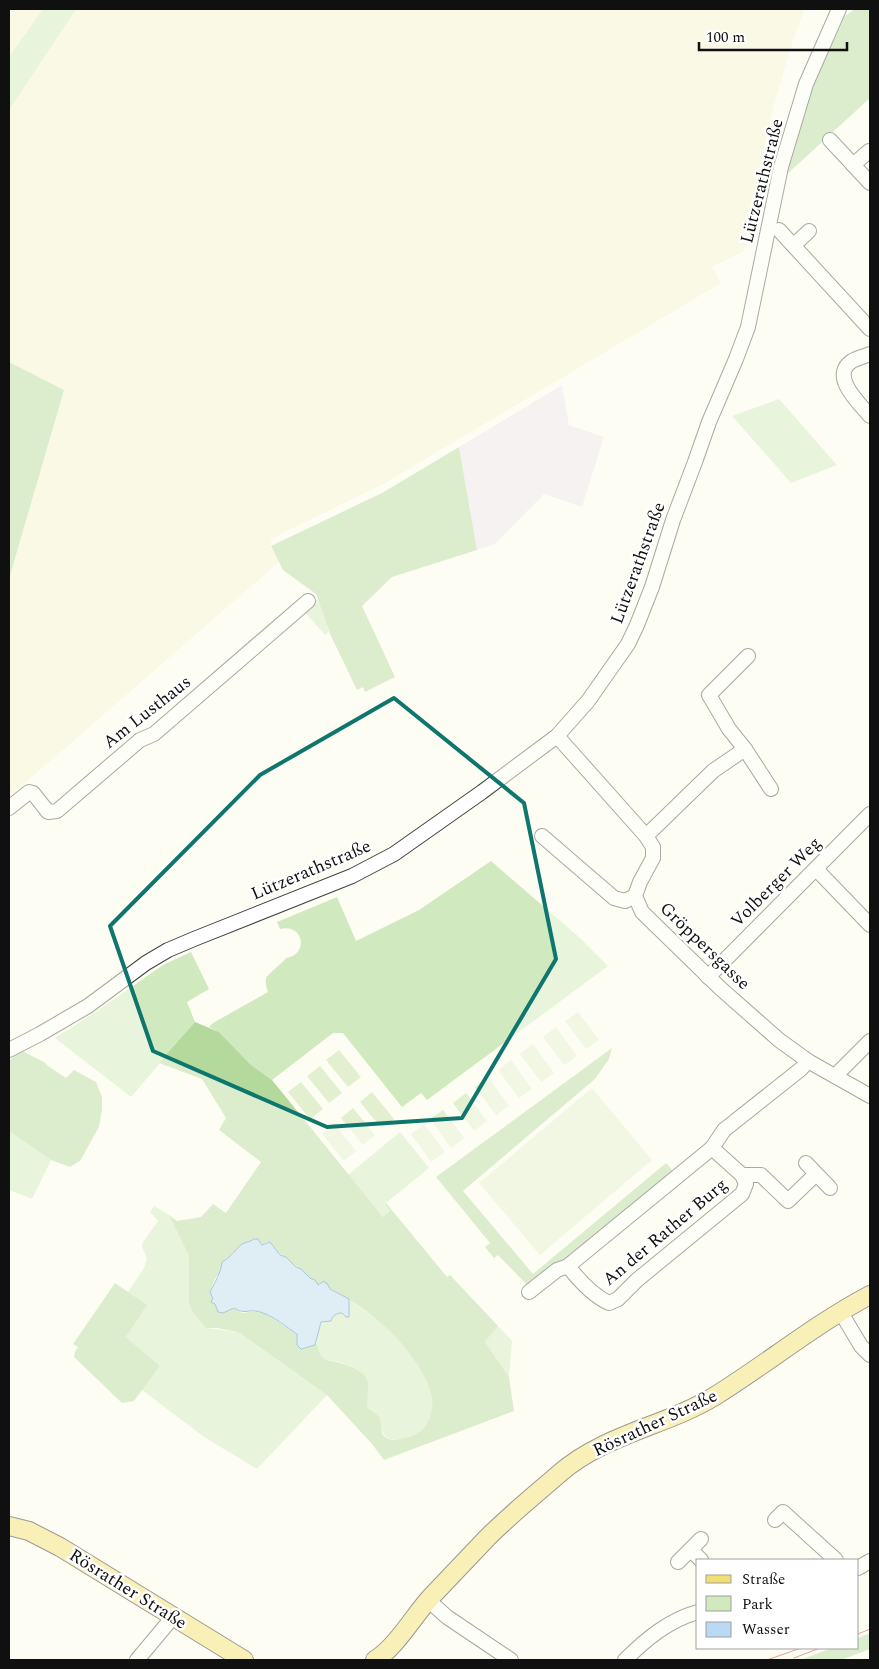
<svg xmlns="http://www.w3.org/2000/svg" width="879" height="1669" viewBox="0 0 879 1669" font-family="Spectral,serif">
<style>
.industrial{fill:#eee5ee}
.farmland{fill:#f4f4d4}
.green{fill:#d0e9be}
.forest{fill:#b3d99d;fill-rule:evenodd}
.pitch{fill:#e2f0cf}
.water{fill:#bad9f4;stroke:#4487c8}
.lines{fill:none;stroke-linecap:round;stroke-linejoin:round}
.minor-casing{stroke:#434343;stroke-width:16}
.major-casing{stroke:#212121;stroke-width:20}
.minor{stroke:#fff;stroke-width:14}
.major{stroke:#f3df6f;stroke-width:18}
.tram{stroke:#bc332c;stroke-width:1}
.marked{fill:none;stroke:#0f766e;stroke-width:4;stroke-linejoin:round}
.labels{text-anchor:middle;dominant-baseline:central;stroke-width:5;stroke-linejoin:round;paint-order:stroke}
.street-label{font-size:18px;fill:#101010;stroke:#fff}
</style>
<rect width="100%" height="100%" fill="#fefdf4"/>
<polygon class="industrial" points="562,385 569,425 604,437 582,507 544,494 495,544 477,550 459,447"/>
<g class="farmland">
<polygon points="9,9 43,9 9,57"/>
<polygon points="75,9 805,9 794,37 774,105 764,147 744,251 712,267 721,283 387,482 271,539 271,547 279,562 9,797 9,579 64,390 9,362 9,105"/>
</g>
<g class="green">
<polygon points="43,9 76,9 9,110 9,57"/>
<polygon points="779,399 837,465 791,483 732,416"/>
<polygon points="318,599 329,631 325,635 303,610"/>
<path d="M491,861L580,938L608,966L427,1100L421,1093L402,1107L343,1033H333L272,1080L250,1064L219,1032L209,1027L213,1023L268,992C267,989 265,983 266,979C266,975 282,964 286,958C309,955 304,923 280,929L277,922L337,897L356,941L419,910Z"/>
<polygon points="191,952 209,989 187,1002 195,1022 131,1097 55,1038 97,1011 163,965"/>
<polygon points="9,1131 51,1160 32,1199 9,1190"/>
<polygon points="400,1132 429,1168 386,1203 386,1206 390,1211 383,1217 348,1175"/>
<polygon points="154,1206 169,1215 189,1256 189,1303 206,1328 238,1332 327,1395 257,1469 204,1437 142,1390 160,1366 126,1337 146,1305 128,1292 144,1268 147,1259 142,1247 143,1242 158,1221 150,1212"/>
<path d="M349,1299C365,1311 383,1322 397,1338C410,1352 431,1380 432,1400C433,1407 431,1413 429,1419C427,1423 424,1428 420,1431C412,1437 397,1442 388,1438C379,1434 382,1419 375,1412C373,1410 371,1409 368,1408C365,1398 369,1388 366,1377C358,1370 346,1363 335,1361C331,1360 327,1361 324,1359C313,1352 317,1333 321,1322L338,1313L349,1314L348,1309Z"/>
<polygon points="498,1326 512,1341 509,1377 485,1342"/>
</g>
<g class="forest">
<polygon points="855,9 870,9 870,98 785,176 811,91 845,16"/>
<polygon points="9,362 64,390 9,579"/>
<polygon points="459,447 477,550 392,577 362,606 395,677 365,692 363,687 357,690 331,636 316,594 283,570 271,546 382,493"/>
<path d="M195,1022L219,1032L250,1064L272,1080L383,1217L390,1211L386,1206V1203L447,1277L450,1275L498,1326L485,1342L509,1377L514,1411L384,1460L372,1444L327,1395L238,1332L217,1328H206L193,1312L189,1303V1256L169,1215L177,1221L201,1217L213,1204L226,1213L261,1162L219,1130L226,1118L202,1079L159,1063ZM254,1239H258L262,1245L267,1242C275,1245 276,1252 282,1255C295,1264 306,1275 318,1285L324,1281C330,1291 339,1293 348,1299C360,1306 372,1315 382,1324C401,1340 430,1375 432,1400C433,1407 431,1413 429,1419C426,1425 423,1430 417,1433C409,1438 386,1445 382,1433C381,1431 382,1428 381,1425C380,1416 376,1412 368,1408C365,1398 372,1385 365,1376C359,1369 345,1364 337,1362C331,1360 326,1362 322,1357C319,1353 318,1347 316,1342L315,1345L301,1349L297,1345V1334L268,1315L258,1311L242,1313L234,1308L225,1312L217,1310L210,1292L215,1279L222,1269V1262Z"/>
<polygon points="612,1048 609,1059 595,1079 463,1191 533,1274 666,1163 673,1171 530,1291 528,1286 498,1255 494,1258 485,1247 490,1243 436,1177"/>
<polygon points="20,1050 44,1062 48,1066 66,1078 74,1070 96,1082 102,1097 102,1109 99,1127 80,1161 70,1167 51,1160 9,1131 9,1061"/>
<polygon points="115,1283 147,1305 126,1337 160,1366 134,1401 122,1403 74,1357 75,1352 78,1347 73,1344"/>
<polygon points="870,1633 870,1649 841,1660 800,1660 832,1648 858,1648 858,1638"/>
</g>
<g class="pitch">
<polygon points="578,1012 599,1040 586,1049 565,1021"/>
<polygon points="556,1027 577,1056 564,1065 543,1037"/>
<polygon points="533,1044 554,1073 541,1082 520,1054"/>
<polygon points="339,1050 361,1077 348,1087 326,1060"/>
<polygon points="511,1060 532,1089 519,1098 498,1070"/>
<polygon points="320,1066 342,1093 329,1103 307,1076"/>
<polygon points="488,1077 509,1106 496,1115 475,1087"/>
<polygon points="301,1082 323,1109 310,1119 288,1092"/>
<polygon points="592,1088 652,1160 540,1255 479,1183"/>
<polygon points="372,1092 394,1119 382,1129 360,1102"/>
<polygon points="466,1093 487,1121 474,1131 453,1103"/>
<polygon points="353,1108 375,1135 363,1145 341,1118"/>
<polygon points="443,1110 464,1138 451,1148 430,1119"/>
<polygon points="334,1123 356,1151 344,1161 322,1134"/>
<polygon points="424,1124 445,1152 431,1162 411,1134"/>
</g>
<path class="water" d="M254,1239H258L262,1245L270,1242L280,1255L286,1257L296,1267L301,1269L310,1278L315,1280L318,1285L324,1281L325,1283H327L330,1289L349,1299V1317H346L342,1313C336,1313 332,1316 331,1321L321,1322L315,1345L301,1349L297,1345V1334C286,1327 275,1317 263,1313C250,1307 246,1316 234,1308L223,1313L218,1312L215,1304L211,1302L213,1299L210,1292C215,1282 221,1273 222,1262C231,1257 235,1250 242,1244C246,1242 250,1242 254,1239Z"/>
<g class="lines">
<g class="minor-casing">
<g id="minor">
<polyline points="830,140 870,183"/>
<polyline points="853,165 869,151"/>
<polyline points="779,230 870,329"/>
<polyline points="794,245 809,231"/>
<path d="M870,354C865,356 857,358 852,361C829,376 860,404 870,416"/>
<polyline points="557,736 646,836 653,847 653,858 640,882 635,896 642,912 720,988 779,1040 808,1061 870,1096"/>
<polyline points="745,749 771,789"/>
<polyline points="9,808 29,792 33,793 48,812 57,811 140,740 154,734 308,601"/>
<polyline points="542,836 614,898 625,901 635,896"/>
<polyline points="646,836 713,771 745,749 729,729 709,695 748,656"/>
<polyline points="816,869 870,925"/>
<polyline points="708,977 870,814"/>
<polyline points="9,1050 40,1034 88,1006 146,963 168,950 194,939 352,876 394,854 482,792 557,736 588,701 628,644 637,625 652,587 673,520 695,462 709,422 736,359 748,327 781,167 806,84 839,9"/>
<polyline points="835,1076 870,1041"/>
<polyline points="806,1163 830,1188"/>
<polyline points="742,1175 761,1175 788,1201 816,1174"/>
<path d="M568,1266C578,1279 594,1296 609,1303L618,1299L637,1280L742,1194L746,1184L742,1175L712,1148"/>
<polyline points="529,1292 557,1270 568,1266 712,1148 724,1130 801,1069 808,1061"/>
<polyline points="840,1311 861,1346 870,1355"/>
<polyline points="775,1520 783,1512 836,1560"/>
<polyline points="691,1550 701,1560"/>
<polyline points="678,1562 701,1539"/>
<polyline points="858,1568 870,1561"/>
<polyline points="428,1600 447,1617 511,1660"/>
<polyline points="137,1660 173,1617"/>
<path d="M625,1660C646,1639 669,1620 698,1612"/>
</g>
</g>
<g class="major-casing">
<g id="major">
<polyline points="9,1526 29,1531 60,1547 244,1660"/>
<path d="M375,1660C396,1647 413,1617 430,1598C449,1578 468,1558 487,1538C510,1515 536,1494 560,1473C605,1434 666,1426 715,1396C768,1363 815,1324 870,1295"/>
</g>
</g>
<use href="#minor" class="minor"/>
<use href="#major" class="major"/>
<g class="tram">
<polyline points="858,1634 870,1629"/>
<polyline points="794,1658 820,1648"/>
<polyline points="767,1660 801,1648"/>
</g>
</g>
<path d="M0 0H879V1669H0ZM394,698L524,803L556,959L462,1118L327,1127L153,1051L110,926L260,775Z" fill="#fefdf4" fill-opacity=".55" fill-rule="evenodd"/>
<path class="marked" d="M394,698L524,803L556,959L462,1118L327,1127L153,1051L110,926L260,775Z"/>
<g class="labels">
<g class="street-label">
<text transform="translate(762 181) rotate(-76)">Lützerathstraße</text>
<text transform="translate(638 563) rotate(-70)">Lützerathstraße</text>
<text transform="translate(147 712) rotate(-38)">Am Lusthaus</text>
<text transform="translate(311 870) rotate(-23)">Lützerathstraße</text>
<text transform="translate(776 882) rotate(-45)">Volberger Weg</text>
<text transform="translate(705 946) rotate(44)">Gröppersgasse</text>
<text transform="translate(665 1232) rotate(-40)">An der Rather Burg</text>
<text transform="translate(655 1423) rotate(-25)">Rösrather Straße</text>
<text transform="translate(128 1589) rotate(32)">Rösrather Straße</text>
</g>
</g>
<rect width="879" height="1669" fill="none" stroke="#101010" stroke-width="20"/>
<rect x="696" y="1559" width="162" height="90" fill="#ffffff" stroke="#9f9f9f"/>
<rect x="706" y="1575" width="25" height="8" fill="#f3df6f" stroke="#9f9f9f"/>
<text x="742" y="1584" font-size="15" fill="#101010">Straße</text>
<rect x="706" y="1596" width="25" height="15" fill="#d0e9be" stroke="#9f9f9f"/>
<text x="742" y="1609" font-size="15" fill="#101010">Park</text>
<rect x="706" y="1622" width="25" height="15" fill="#bad9f4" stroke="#9f9f9f"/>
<text x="742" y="1634" font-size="15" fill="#101010">Wasser</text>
<path d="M699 42v8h148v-8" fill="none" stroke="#101010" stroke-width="2.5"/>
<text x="706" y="42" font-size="15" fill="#101010" stroke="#ffffff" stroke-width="4" paint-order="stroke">100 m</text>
</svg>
